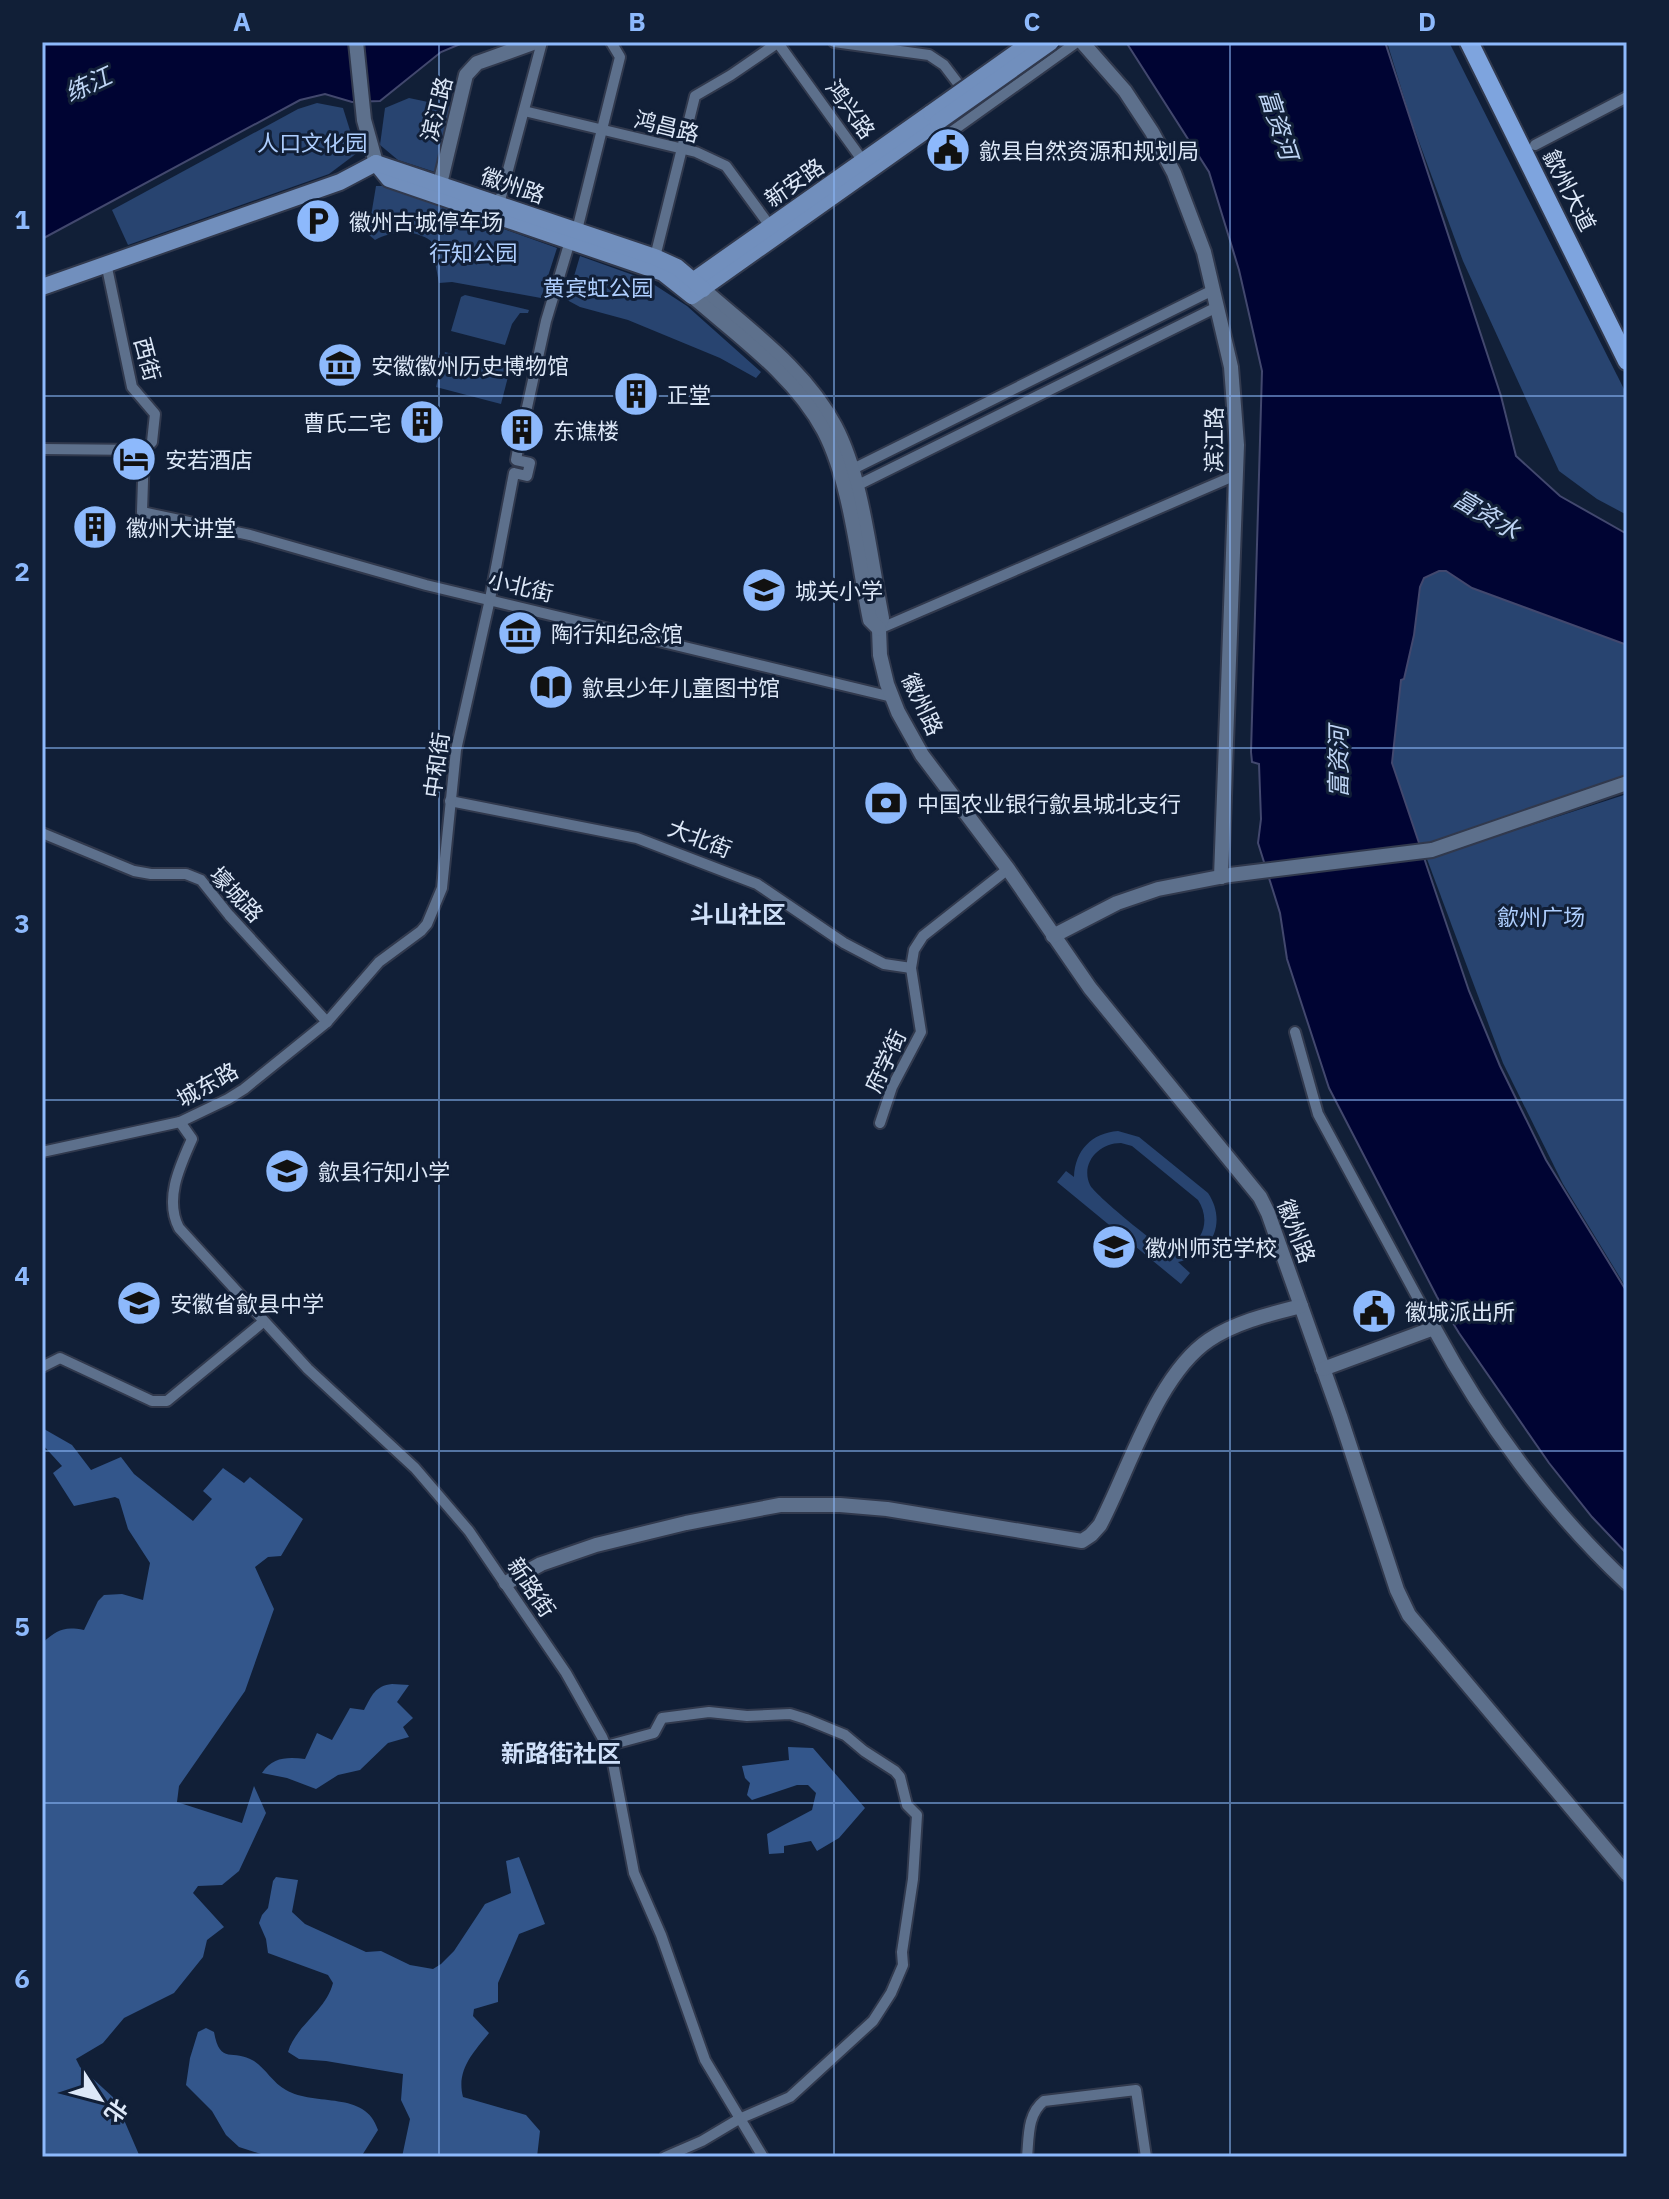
<svg xmlns="http://www.w3.org/2000/svg" width="1669" height="2199" viewBox="0 0 1669 2199" font-family="'IBM Plex Sans','Noto Sans SC',sans-serif">
<style>
.green{fill:#284470;fill-rule:evenodd}
.forest{fill:#33568b}
.water{fill:#000433;stroke:#42486e;stroke-width:2}
.lines{fill:none;stroke-linecap:round;stroke-linejoin:round}
.street-casing{stroke:#31394d;stroke-width:14}
.secondary-casing{stroke:#31394d;stroke-width:18}
.primary-casing{stroke:#31394d;stroke-width:20}
.highway-casing{stroke:#31394d;stroke-width:22}
.street{stroke:#5d708c;stroke-width:10}
.secondary{stroke:#5d708c;stroke-width:14}
.primary{stroke:#718fbd;stroke-width:16}
.highway{stroke:#7ea4de;stroke-width:18}
.primary-bridge-casing{stroke:#31394d;stroke-width:20;stroke-linecap:butt}
.primary-bridge{stroke:#718fbd;stroke-width:16}
.grid{fill:none;stroke:#8db9fc;stroke-width:2;stroke-opacity:0.55}
.labels{text-anchor:middle;dominant-baseline:central;stroke-width:6;stroke-linejoin:round;paint-order:stroke}
.street-label{font-size:22px;fill:#dde8f8;stroke:#111f37}
.park-label{font-size:22px;fill:#aecefe;stroke:#111f37}
.poi-label{font-size:22px;fill:#dde8f8;stroke:#111f37;text-anchor:start}
.water-label{font-size:24px;font-style:italic;fill:#bfd5f5;stroke:#111f37}
.neighbourhood-label{font-size:24px;font-weight:bold;fill:#cfe0f9;stroke:#111f37}
.neatline{fill:none;stroke:#8db9fc;stroke-width:3}
.grid-label{font-size:26px;text-anchor:middle;font-weight:bold;fill:#8db9fc}
</style>
<rect width="100%" height="100%" fill="#111f37"/>
<g class="green">
<polygon points="1387,42 1449,42 1627,395 1627,515 1597,499 1559,471 1463,261 1411,120"/>
<polygon points="409,98 452,107 435,172 398,160 380,145 385,108"/>
<polygon points="317,103 343,108 357,153 329,174 128,245 112,210 298,109"/>
<path d="M376,186H384L557,248L541,298L452,282L439,283L431,241C414,229 392,231 375,240L368,234Z"/>
<polygon points="580,256 647,280 687,306 761,372 756,378 720,358 628,320 580,307 567,300"/>
<polygon points="465,295 529,310 528,313 520,313 512,324 505,345 451,331 461,297"/>
<polygon points="445,352 510,369 501,404 436,387"/>
<polygon points="1439,571 1446,571 1472,588 1627,645 1627,778 1431,846 1420,846 1392,763 1401,679 1414,635 1420,587 1424,578"/>
<polygon points="1627,794 1627,1289 1563,1184 1503,1063 1427,859"/>
<path d="M1118,1131L1139,1137L1208,1193C1228,1223 1211,1256 1178,1262L1190,1273L1181,1284L1057,1182L1066,1171L1074,1177C1075,1150 1092,1133 1118,1131ZM1121,1143L1132,1146L1198,1200C1205,1211 1207,1224 1200,1236C1193,1246 1179,1252 1167,1249C1157,1246 1094,1194 1090,1185C1080,1163 1099,1143 1121,1143Z"/>
</g>
<g class="forest">
<path d="M44,1429L72,1445L91,1470L121,1457L134,1474L193,1521L212,1499L203,1491L223,1468L244,1483L250,1477L303,1519L281,1556L268,1557L255,1567L274,1609L245,1691L179,1786L177,1802L242,1823L254,1786L266,1813L239,1871L222,1885L198,1886L193,1893L224,1927L207,1940L203,1957L174,1993L124,2018L103,2043L76,2059L80,2067L115,2099L140,2157H42V1643C58,1630 63,1626 84,1630L98,1601L104,1595L122,1594L143,1600L150,1563L128,1529L119,1499L115,1497L74,1506L53,1473L62,1466L42,1444Z"/>
<path d="M392,1684L409,1685L397,1702L413,1718L403,1727L409,1737L388,1743L360,1770L338,1775L316,1789L287,1778L262,1773C273,1757 287,1757 305,1759L317,1733L332,1740L350,1708L364,1710C372,1695 375,1686 392,1684Z"/>
<polygon points="788,1747 813,1748 865,1808 839,1838 817,1851 811,1841 784,1846 784,1853 769,1854 767,1834 812,1810 816,1793 808,1785 797,1785 752,1800 747,1795 750,1783 745,1778 742,1766 789,1760"/>
<path d="M519,1857L545,1924L519,1934L498,1983V2002L474,2009L473,2016L489,2033C473,2053 456,2070 463,2097L526,2115L540,2131L537,2157H402L410,2119L401,2100L403,2074L326,2061L299,2059L288,2052C296,2025 326,2011 333,1983L328,1975L268,1953L266,1939L259,1923L262,1915L268,1908L273,1881L276,1877L298,1880L292,1912L305,1924L366,1952L381,1951L410,1965L433,1969L441,1964L454,1951L485,1904L511,1893L506,1861Z"/>
<path d="M206,2028L214,2032C220,2066 233,2048 254,2061C266,2069 273,2083 286,2090C315,2107 366,2090 378,2130L361,2157H270L239,2147L226,2135L212,2111L186,2085L190,2058L198,2032Z"/>
</g>
<g class="water">
<polygon points="42,42 465,42 441,52 380,101 352,102 325,94 300,100 42,239"/>
<polygon points="1126,42 1385,42 1501,396 1516,456 1560,496 1627,534 1627,645 1472,588 1446,571 1439,571 1424,578 1420,587 1414,635 1404,679 1401,680 1392,763 1469,991 1500,1066 1546,1160 1627,1292 1627,1554 1592,1517 1549,1463 1459,1333 1437,1297 1329,1088 1287,959 1280,913 1258,843 1261,819 1259,764 1252,762 1251,752 1262,371 1239,270 1209,172"/>
</g>
<g class="lines">
<g class="street-casing">
<g id="street">
<polyline points="834,42 929,55 944,65 966,94"/>
<polyline points="778,43 863,161"/>
<polyline points="524,111 696,152 726,166 770,226"/>
<polyline points="925,131 944,137 1077,42"/>
<polyline points="1535,145 1627,97"/>
<polyline points="499,204 542,42"/>
<polyline points="577,230 620,57 611,42"/>
<polyline points="655,257 695,96 731,75 779,42"/>
<polyline points="524,421 546,321 570,241"/>
<polyline points="42,449 144,450 152,442 155,414 132,387 106,263"/>
<polyline points="144,450 142,512 250,535 426,585 892,697"/>
<polyline points="849,471 1213,290"/>
<polyline points="854,487 1217,307"/>
<polyline points="879,629 1236,475"/>
<polyline points="450,801 637,838 757,884 844,943 884,964 911,968"/>
<polyline points="42,833 134,871 151,874 186,874 201,880 229,915 327,1022"/>
<polyline points="1295,1032 1318,1114 1434,1328"/>
<path d="M180,1122L192,1139C180,1166 164,1199 179,1228L308,1369L415,1468L469,1531L566,1673L602,1737L613,1763L634,1873L661,1935L705,2060L763,2157"/>
<polyline points="880,1123 892,1087 921,1032 911,968 914,950 923,936 1008,869"/>
<polyline points="42,1152 180,1122 228,1099 244,1089 327,1022 379,962 421,931 427,924 442,888 456,750 490,599 514,473 527,476 530,463 516,460 520,438"/>
<polyline points="42,1367 60,1358 152,1401 167,1401 263,1322"/>
<polyline points="606,1746 654,1733 662,1718 709,1712 747,1716 790,1714 806,1719 845,1735 864,1751 895,1771 900,1777 907,1805 917,1815 913,1879 902,1952 903,1965 891,1993 873,2021 790,2097 739,2119 702,2141 665,2157"/>
<path d="M1027,2157C1029,2138 1027,2114 1044,2101L1136,2090L1146,2157"/>
</g>
</g>
<g class="secondary-casing">
<g id="secondary">
<polyline points="356,42 364,120 376,163"/>
<polyline points="1082,42 1125,91 1152,132 1174,173 1204,252 1231,367 1237,445 1221,877"/>
<polyline points="440,184 466,75 477,63 536,42"/>
<path d="M703,289C749,330 806,370 835,426C863,479 870,558 882,618L879,629L880,655L887,684L898,712L922,755L1008,869L1090,988L1260,1197L1268,1213L1340,1416L1397,1590L1409,1615L1627,1874"/>
<path d="M692,296C738,336 795,376 824,431C851,483 858,562 870,620L879,629"/>
<polyline points="1053,936 1117,903 1158,889 1230,875 1432,850 1627,783"/>
<path d="M1323,1369L1434,1328C1484,1421 1550,1511 1627,1583"/>
<path d="M506,1583L541,1564L596,1545L686,1523L780,1505H840L887,1509L1082,1541L1091,1535L1100,1525C1129,1470 1157,1375 1209,1340C1236,1322 1270,1314 1301,1306"/>
</g>
</g>
<g class="primary-casing">
<g id="primary">
<polyline points="376,163 389,179 663,273 692,296 938,122"/>
<polyline points="687,285 931,113"/>
<polyline points="42,287 340,182 376,163 655,257 677,267 703,289"/>
</g>
</g>
<g class="highway-casing">
<polyline id="highway" points="1469,42 1627,361"/>
</g>
<use href="#street" class="street"/>
<use href="#secondary" class="secondary"/>
<use href="#primary" class="primary"/>
<use href="#highway" class="highway"/>
<g class="primary-bridge-casing">
<g id="primary-bridge">
<polyline points="931,113 1031,42"/>
<polyline points="938,122 1051,42"/>
</g>
</g>
<use href="#primary-bridge" class="primary-bridge"/>
</g>
<path class="grid" d="M439,42V2157M834,42V2157M1230,42V2157M42,396H1627M42,748H1627M42,1100H1627M42,1451H1627M42,1803H1627"/>
<defs>
<g id="civic-disc" transform="scale(2.3)"><circle r="9.5" fill="#8db9fc" stroke="#111f37"/><path d="M-.6-6.5H3V-4.5H.6V-3L4-1V1h2V6H-6V1h2V-1L-.6-3ZM-1.2 2.5V6h2.4V2.5Z" fill="#111"/></g>
<g id="parking-disc" transform="scale(2.3)"><circle r="9.5" fill="#8db9fc" stroke="#111f37"/><path d="M-3.5-5.5H1a3.5 3.5 0 0 1 0 7H-1V5.5H-3.5ZM-1-3.4V-.6H.8a1.4 1.4 0 0 0 0-2.8Z" fill="#111"/></g>
<g id="museum-disc" transform="scale(2.3)"><circle r="9.5" fill="#8db9fc" stroke="#111f37"/><path d="M0-6L6-3V-2H-6V-3ZM-5-1h2V3h-2ZM-1-1h2V3h-2ZM3-1h2V3H3ZM-6 4H6V6H-6Z" fill="#111"/></g>
<g id="building-disc" transform="scale(2.3)"><circle r="9.5" fill="#8db9fc" stroke="#111f37"/><path d="M-4-6H4V6H1V3H-1V6H-4ZM-2.5-4.3h1.7v1.8h-1.7ZM.8-4.3h1.7v1.8H.8ZM-2.5-1h1.7V.8h-1.7ZM.8-1h1.7V.8H.8Z" fill="#111"/></g>
<g id="hotel-disc" transform="scale(2.3)"><circle r="9.5" fill="#8db9fc" stroke="#111f37"/><path d="M-6-4.5h1.5V1H6V5H4.5V3h-9V5H-6ZM-4 0a1.8 1.8 0 1 1 3.6 0ZM.5 0V-2.5h3Q6-2.5 6 0Z" fill="#111"/></g>
<g id="school-disc" transform="scale(2.3)"><circle r="9.5" fill="#8db9fc" stroke="#111f37"/><path d="M0-5L7-2L0 1L-7-2ZM-4 1L0 2.5L4 1V4Q0 6-4 4Z" fill="#111"/></g>
<g id="library-disc" transform="scale(2.3)"><circle r="9.5" fill="#8db9fc" stroke="#111f37"/><path d="M-6-4Q-3-5.5-.7-3.5V5Q-3 3-6 4ZM6-4Q3-5.5 .7-3.5V5Q3 3 6 4Z" fill="#111"/></g>
<g id="bank-disc" transform="scale(2.3)"><circle r="9.5" fill="#8db9fc" stroke="#111f37"/><path d="M-6-4H6V4H-6ZM0-2.3a2.3 2.3 0 1 0 0 4.6a2.3 2.3 0 1 0 0-4.6Z" fill="#111"/></g>
</defs>
<g fill-rule="evenodd">
<use href="#civic-disc" x="948" y="150"/>
<use href="#parking-disc" x="318" y="221"/>
<use href="#museum-disc" x="340" y="365"/>
<use href="#building-disc" x="636" y="394"/>
<use href="#building-disc" x="422" y="422"/>
<use href="#building-disc" x="522" y="430"/>
<use href="#hotel-disc" x="134" y="459"/>
<use href="#building-disc" x="95" y="527"/>
<use href="#school-disc" x="764" y="590"/>
<use href="#museum-disc" x="520" y="633"/>
<use href="#library-disc" x="551" y="687"/>
<use href="#bank-disc" x="886" y="803"/>
<use href="#school-disc" x="287" y="1171"/>
<use href="#school-disc" x="1114" y="1247"/>
<use href="#school-disc" x="139" y="1303"/>
<use href="#civic-disc" x="1374" y="1311"/>
</g>
<g class="labels">
<g class="street-label">
<text transform="translate(436 109) rotate(-76)">滨江路</text>
<text transform="translate(851 109) rotate(54)">鸿兴路</text>
<text transform="translate(667 126) rotate(14)">鸿昌路</text>
<text transform="translate(794 182) rotate(-35)">新安路</text>
<text transform="translate(513 185) rotate(19)">徽州路</text>
<text transform="translate(1570 190) rotate(63)">歙州大道</text>
<text transform="translate(148 359) rotate(75)">西街</text>
<text transform="translate(1213 440) rotate(-90)">滨江路</text>
<text transform="translate(521 586) rotate(13)">小北街</text>
<text transform="translate(923 704) rotate(65)">徽州路</text>
<text transform="translate(436 765) rotate(-82)">中和街</text>
<text transform="translate(700 838) rotate(21)">大北街</text>
<text transform="translate(237 894) rotate(47)">壕城路</text>
<text transform="translate(885 1061) rotate(-65)">府学街</text>
<text transform="translate(207 1084) rotate(-29)">城东路</text>
<text transform="translate(1297 1231) rotate(69)">徽州路</text>
<text transform="translate(532 1587) rotate(56)">新路街</text>
</g>
<g class="park-label">
<text x="312" y="142">人口文化园</text>
<text x="473" y="252">行知公园</text>
<text x="598" y="287">黄宾虹公园</text>
<text x="1541" y="916">歙州广场</text>
</g>
<g class="poi-label">
<text x="979" y="150">歙县自然资源和规划局</text>
<text x="349" y="221">徽州古城停车场</text>
<text x="371" y="365">安徽徽州历史博物馆</text>
<text x="667" y="394">正堂</text>
<text x="391" y="422" text-anchor="end">曹氏二宅</text>
<text x="553" y="430">东谯楼</text>
<text x="165" y="459">安若酒店</text>
<text x="126" y="527">徽州大讲堂</text>
<text x="795" y="590">城关小学</text>
<text x="551" y="633">陶行知纪念馆</text>
<text x="582" y="687">歙县少年儿童图书馆</text>
<text x="917" y="803">中国农业银行歙县城北支行</text>
<text x="318" y="1171">歙县行知小学</text>
<text x="1145" y="1247">徽州师范学校</text>
<text x="170" y="1303">安徽省歙县中学</text>
<text x="1405" y="1311">徽城派出所</text>
</g>
<g class="water-label">
<text transform="translate(88 84) rotate(-25)">练江</text>
<text transform="translate(1279 124) rotate(72)">富资河</text>
<text transform="translate(1487 514) rotate(31)">富资水</text>
<text transform="translate(1338 762) rotate(-90)">富资河</text>
</g>
<g class="neighbourhood-label">
<text x="738" y="914">斗山社区</text>
<text x="561" y="1753">新路街社区</text>
</g>
</g>
<rect width="1669" height="2199" fill="none" stroke="#111f37" stroke-width="88"/>
<g transform="translate(100 2099) rotate(126)" stroke="#111f37" stroke-width="6" paint-order="stroke">
<path d="M0-6L14 30L0 20L-14 30Z" fill="#dde8f8"/>
<text y="-12" font-size="22" font-weight="bold" text-anchor="middle" fill="#dde8f8">北</text>
</g>
<rect x="44" y="44" width="1581" height="2111" class="neatline"/>
<g class="grid-label">
<text x="242" y="31">A</text>
<text x="637" y="31">B</text>
<text x="1032" y="31">C</text>
<text x="1427" y="31">D</text>
<text x="22" y="229">1</text>
<text x="22" y="581">2</text>
<text x="22" y="933">3</text>
<text x="22" y="1285">4</text>
<text x="22" y="1636">5</text>
<text x="22" y="1988">6</text>
</g>
</svg>
